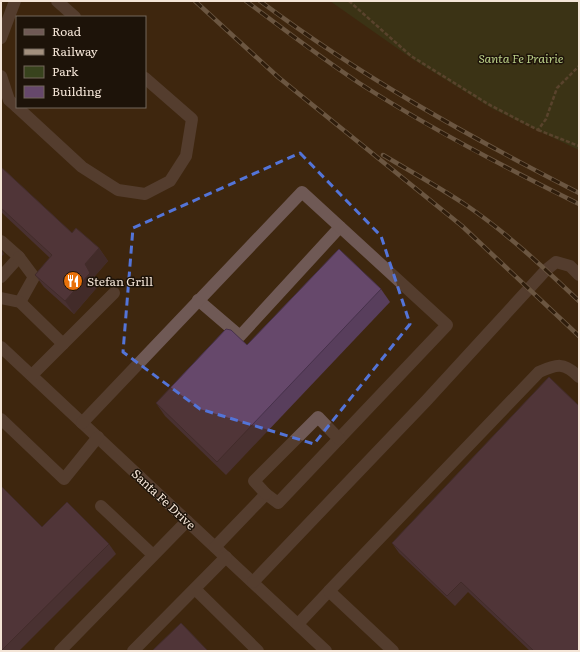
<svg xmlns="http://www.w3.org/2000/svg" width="580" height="652" viewBox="0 0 580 652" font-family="Literata,serif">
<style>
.green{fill:#38431d}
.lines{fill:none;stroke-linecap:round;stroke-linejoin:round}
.path{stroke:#7a6651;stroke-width:2.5;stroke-dasharray:4 2;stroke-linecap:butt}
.minor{stroke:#6f5955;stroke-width:12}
.rail-casing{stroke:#a3907e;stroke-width:4.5}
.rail{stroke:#1d1309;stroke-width:3;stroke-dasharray:9;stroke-linecap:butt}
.wall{fill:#583e5c}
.shaded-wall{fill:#47324b}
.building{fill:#66486b;stroke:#47324b}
.marked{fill:none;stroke:#5374d8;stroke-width:3;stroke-dasharray:8 5;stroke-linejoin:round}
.labels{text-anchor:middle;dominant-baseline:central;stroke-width:3;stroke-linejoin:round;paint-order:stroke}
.park-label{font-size:12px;font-style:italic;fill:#b9ce87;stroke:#1d1309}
.poi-label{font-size:12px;fill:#f4e5d7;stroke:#1d1309;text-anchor:start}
.street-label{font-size:12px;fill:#f4e5d7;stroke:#1d1309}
</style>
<rect width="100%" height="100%" fill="#3e270f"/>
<polygon class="green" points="330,1 579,1 579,150 493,109 414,60"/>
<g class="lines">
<g class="path">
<polyline points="349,1 411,56 488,104 538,130 546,119 557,88 579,66"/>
<polyline points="538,130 579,146"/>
</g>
<g class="minor">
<polyline points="57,1 75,17"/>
<polyline points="1,38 15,1"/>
<polyline points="1,76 9,100 17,107"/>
<polyline points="17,107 82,167 118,190 145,194 170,181 186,156 192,119 145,78"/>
<polyline points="1,241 19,257 1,277"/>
<polyline points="19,257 34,277 20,302"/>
<polyline points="1,298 20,302 63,344"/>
<polyline points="198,300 240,336 340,227"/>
<polyline points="1,347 326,651"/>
<polyline points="32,375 114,293"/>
<polyline points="1,419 64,479 98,437"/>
<polyline points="82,423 302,192 447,325 278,503 266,494 215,547"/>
<polyline points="266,494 254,481 318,417 339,439"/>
<polyline points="101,506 153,555"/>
<polyline points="253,582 426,401 546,270 556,262 570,266 579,275"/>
<polyline points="195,589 258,651"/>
<polyline points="298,624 329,591"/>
<polyline points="60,651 187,521"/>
<polyline points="133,651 226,557"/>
<path d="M393,651L329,591L539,372C557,364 564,362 579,377"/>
</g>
<g class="rail-casing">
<g id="rail">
<polyline points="195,1 278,77 462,226 579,336"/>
<path d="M246,1C283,29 320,57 359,83C429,128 504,167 579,204"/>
<path d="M260,1C360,76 468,136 579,193"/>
<path d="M383,155C410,171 439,187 466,205C507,233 543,267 579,301"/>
</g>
</g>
<use href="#rail" class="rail"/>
</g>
<g class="wall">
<polygon points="1,167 72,233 99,248 108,261 94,277 99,285 74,314 44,287 35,275 50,258 1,212"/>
<polygon points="381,289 390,302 226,475 165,416 156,403 247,345"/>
<polygon points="579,406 579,651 530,651 468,592 455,606 399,553 392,543"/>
<polygon points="42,527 109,544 116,554 19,651 1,651"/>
</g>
<g class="shaded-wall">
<polygon points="99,248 108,261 94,277 99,285 74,314 65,301 85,264"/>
<polygon points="1,249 4,254 1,257"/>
</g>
<g class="building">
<polygon points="1,167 72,233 76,228 99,248 85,264 90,273 65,301 35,275 52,255 1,208"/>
<polygon points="339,249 381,289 217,462 156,403 226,329 231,330 247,345"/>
<polygon points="549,377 579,406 579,651 534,651 461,582 447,596 392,543"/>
<polygon points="1,486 42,527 67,502 109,544 1,651"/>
<polygon points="181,623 208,651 152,651"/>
</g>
<path d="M0 0H580V652H0ZM300,153L381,236L410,324L314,444L200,409L123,352L133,228Z" fill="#3e270f" fill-opacity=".55" fill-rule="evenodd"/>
<path class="marked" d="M300,153L381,236L410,324L314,444L200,409L123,352L133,228Z"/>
<defs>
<g id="restaurant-disc" transform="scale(1)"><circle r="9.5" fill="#e8710a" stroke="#1d1309"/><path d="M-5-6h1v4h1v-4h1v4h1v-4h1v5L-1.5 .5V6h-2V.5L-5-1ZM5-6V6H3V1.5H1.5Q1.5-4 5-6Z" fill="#fff"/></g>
</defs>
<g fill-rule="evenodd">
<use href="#restaurant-disc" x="73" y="281"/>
</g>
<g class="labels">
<g class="park-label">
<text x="521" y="58">Santa Fe Prairie</text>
</g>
<g class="poi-label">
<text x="87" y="281">Stefan Grill</text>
</g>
<g class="street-label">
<text transform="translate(164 499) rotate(43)">Santa Fe Drive</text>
</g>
</g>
<rect width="580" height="652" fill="none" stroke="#f4e5d7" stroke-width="4"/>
<rect x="16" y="16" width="130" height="92" fill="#1d1309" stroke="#73675b"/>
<rect x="24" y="29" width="20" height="6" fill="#6f5955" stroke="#73675b"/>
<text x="52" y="36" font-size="12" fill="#f4e5d7">Road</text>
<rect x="24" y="49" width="20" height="6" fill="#a3907e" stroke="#73675b"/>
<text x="52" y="56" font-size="12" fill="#f4e5d7">Railway</text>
<rect x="24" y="66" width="20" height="12" fill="#38431d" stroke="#73675b"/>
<text x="52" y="76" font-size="12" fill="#f4e5d7">Park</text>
<rect x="24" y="86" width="20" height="12" fill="#66486b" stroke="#73675b"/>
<text x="52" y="96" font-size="12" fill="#f4e5d7">Building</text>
</svg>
